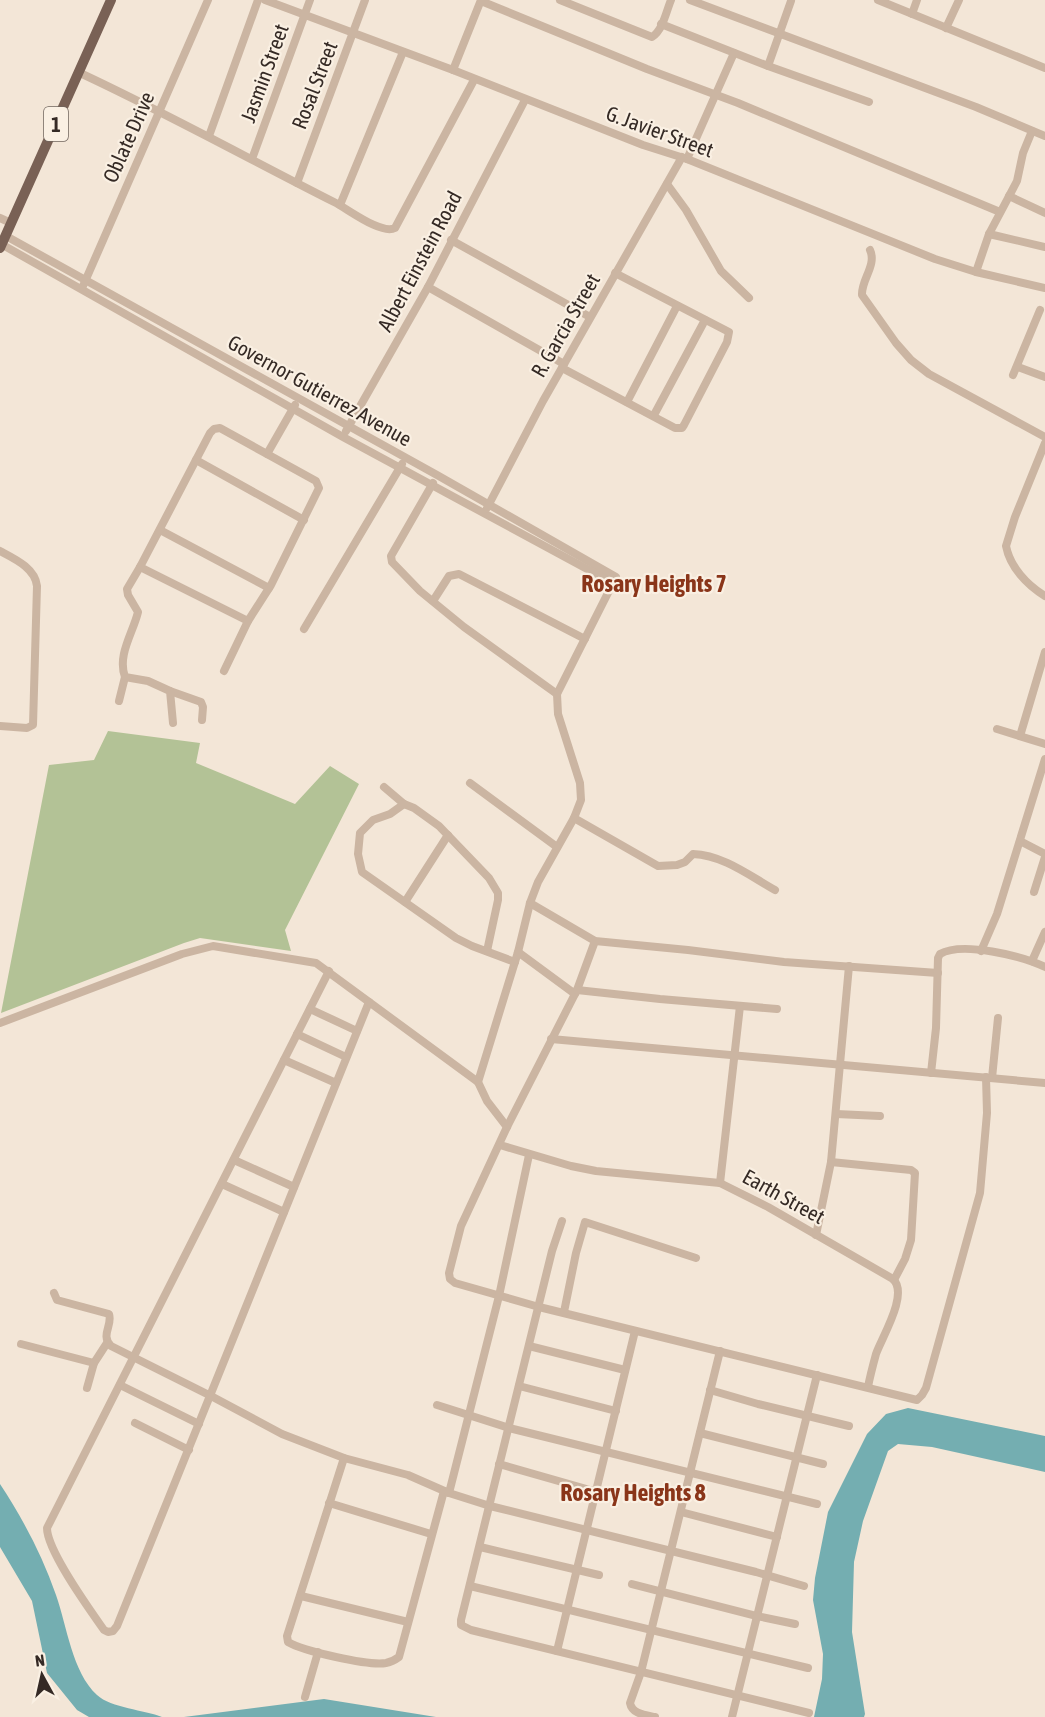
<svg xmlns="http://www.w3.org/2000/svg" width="1045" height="1717" viewBox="0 0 1045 1717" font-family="'Asap Condensed',sans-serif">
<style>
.green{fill:#b3c296}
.water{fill:#74aeb1}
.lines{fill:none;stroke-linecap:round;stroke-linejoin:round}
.minor{stroke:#cbb5a2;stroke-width:8}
.major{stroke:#796155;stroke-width:10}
.labels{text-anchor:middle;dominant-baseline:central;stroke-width:4.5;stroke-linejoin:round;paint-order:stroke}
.shield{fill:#faf0e3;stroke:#70655e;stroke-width:1.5}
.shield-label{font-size:20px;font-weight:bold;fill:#352a25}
.street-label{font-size:21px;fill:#352a25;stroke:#faf0e3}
.quarter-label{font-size:24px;font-weight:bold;fill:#8a3519;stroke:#faf0e3}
</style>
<rect width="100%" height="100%" fill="#f3e6d7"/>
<polygon class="green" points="108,731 200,743 196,763 295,804 330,766 359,784 285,930 291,951 200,938 184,943 1,1013 49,765 94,760"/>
<g class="water">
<polygon points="908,1408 1045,1436 1045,1472 932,1447 898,1444 888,1451 863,1521 854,1562 852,1632 865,1714 864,1717 814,1717 822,1679 823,1654 813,1600 815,1578 828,1512 867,1434 886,1414"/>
<path d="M0,1484C23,1519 42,1555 56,1595C67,1626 72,1672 97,1695C111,1708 145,1710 162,1717H89L77,1710L47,1673L32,1601L0,1547Z"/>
<polygon points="324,1699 436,1717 181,1717 184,1717"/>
</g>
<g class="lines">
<g class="minor">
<polyline points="265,0 453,70 643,145 687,159 935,259 976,272 1045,288"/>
<path d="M560,0L652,37C663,30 666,12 671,0"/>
<polyline points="690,0 976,107 1045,136"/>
<polyline points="878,0 1045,68"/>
<polyline points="481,1 647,69 738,103 1000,212"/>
<polyline points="912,14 917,0"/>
<polyline points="661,24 768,66 869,102"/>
<polyline points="946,28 959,0"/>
<polyline points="768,66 791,1"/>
<polyline points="453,70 481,0"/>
<path d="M80,73C166,113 249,159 334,202C348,209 381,235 395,228L474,80"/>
<polyline points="209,136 258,0"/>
<polyline points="252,159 310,0"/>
<polyline points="687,159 734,53"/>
<polyline points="297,183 365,0"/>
<polyline points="667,184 686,210 721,271 749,298"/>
<polyline points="1009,196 1045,213"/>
<polyline points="340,205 403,52"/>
<polyline points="0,218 11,223"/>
<polyline points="989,234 1045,247"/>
<polyline points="6,236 437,475 616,577 557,694 558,714 580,783 581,800 574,818 538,882 530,903 518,952 478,1082 487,1101 507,1127"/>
<polyline points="451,240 590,317"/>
<polyline points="1,244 343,437 613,583"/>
<path d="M870,250C877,265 861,280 862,295L896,343L911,360L929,374L1045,437"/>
<polyline points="976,272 989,234 1017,181 1023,153 1032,131"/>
<polyline points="83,286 208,0"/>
<polyline points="428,287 564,364"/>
<polyline points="1018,367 1045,377"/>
<polyline points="562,368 675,428 682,428 684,425 727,342 729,332 615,273"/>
<polyline points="1013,375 1040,310"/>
<polyline points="627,402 677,306"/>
<polyline points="654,415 705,320"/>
<polyline points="346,431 428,287 525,100"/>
<path d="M1045,443L1015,517L1006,546C1010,567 1027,585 1045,596"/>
<polyline points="196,460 304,520"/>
<polyline points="433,483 391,556 392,562 420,591 464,627 557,694"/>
<polyline points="487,508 543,401 682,157"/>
<polyline points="160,530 269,588"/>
<path d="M0,551C15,559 35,568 37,586L33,725L27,728L0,726"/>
<polyline points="140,567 248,621 271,585 319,488 316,481 267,454"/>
<polyline points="433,601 449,576 459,574 585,639"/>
<polyline points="304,629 402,464"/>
<polyline points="224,671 248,621"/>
<polyline points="170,691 201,702 203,707 202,720"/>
<polyline points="119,701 125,677"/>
<path d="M173,723L170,691L148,681L125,677C117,655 133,633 138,612L128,595L127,589L140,567L210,433L214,429L220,428L267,454L295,405"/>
<polyline points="997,729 1045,744"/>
<polyline points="1020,736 1045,652"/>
<polyline points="470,783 557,847"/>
<polyline points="384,787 404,804 414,808 439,826 489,878 498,893 498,900 487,951"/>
<polyline points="404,804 390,814 373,820 360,833 358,854 362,872 456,938 472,946 515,962"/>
<path d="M574,818L658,866L677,865L685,862L693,854C723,855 750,876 775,890"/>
<polyline points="1020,841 1045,854"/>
<polyline points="1034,892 1045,857"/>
<polyline points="405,902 448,835"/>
<polyline points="530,903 595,941 688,950 784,962 938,973"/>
<polyline points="595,941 577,990 507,1127 461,1226 449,1273 450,1279 455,1283 539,1307 917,1400 922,1395 926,1388 980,1193 987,1113 986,1077"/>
<polyline points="981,951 997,914 1045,759"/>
<polyline points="518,952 575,994"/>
<polyline points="1032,961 1045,932"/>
<path d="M329,971L47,1528C47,1551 90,1610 104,1630L108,1632L113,1631L117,1626L369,1002"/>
<polyline points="577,990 660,999 777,1009"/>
<polyline points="310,1009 357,1031"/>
<polyline points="0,1023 182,954 213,946 316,963 478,1082"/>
<polyline points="297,1034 346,1057"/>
<polyline points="551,1039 1045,1083"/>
<polyline points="284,1060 336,1083"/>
<path d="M931,1073L936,1028L938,958L940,954C962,941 1022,956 1045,967"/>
<polyline points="992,1078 998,1018"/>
<polyline points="836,1114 880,1116"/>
<path d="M500,1145L571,1166L596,1171L720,1183L768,1207L893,1279C909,1294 882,1337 876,1354C873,1365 870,1376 868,1387"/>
<polyline points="234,1160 294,1187"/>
<polyline points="831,1162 911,1170 915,1173 911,1240 905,1259 894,1280"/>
<polyline points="720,1183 740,1006"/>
<polyline points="222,1184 284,1212"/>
<polyline points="562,1221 552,1251 461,1620 461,1625 471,1630 809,1713"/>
<polyline points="816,1235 831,1162 849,966"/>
<path d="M54,1293L57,1300L109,1314C113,1325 100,1335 111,1346L211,1396L282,1434L344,1458L408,1475L449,1493L490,1506L756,1572L804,1586"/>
<polyline points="564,1312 576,1253 585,1222 696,1258"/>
<polyline points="21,1344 94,1363"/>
<polyline points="529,1346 625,1370"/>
<polyline points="120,1385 199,1424"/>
<polyline points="519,1386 616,1411"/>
<polyline points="87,1388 94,1363 107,1343"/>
<polyline points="710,1390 758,1404 849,1426"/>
<polyline points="437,1405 509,1428 817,1504"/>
<polyline points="135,1423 189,1450"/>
<polyline points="700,1433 823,1464"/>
<path d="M344,1458L287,1636L288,1642C303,1651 368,1666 386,1663C391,1662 395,1660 399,1657L444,1491"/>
<polyline points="499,1464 597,1492"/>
<polyline points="449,1493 499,1296 529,1155"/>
<polyline points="329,1503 431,1534"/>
<polyline points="681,1512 777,1537"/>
<polyline points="480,1547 599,1575"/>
<polyline points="632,1584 757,1616 795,1624"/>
<polyline points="470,1586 808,1668"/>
<polyline points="301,1596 408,1622"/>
<polyline points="557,1651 635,1331"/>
<polyline points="305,1697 318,1652"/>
<path d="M655,1717C645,1715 632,1714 630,1703L641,1672L720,1351"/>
<polyline points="732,1717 817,1375"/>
</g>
<polyline class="major" points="0,248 111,0"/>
</g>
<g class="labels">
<rect class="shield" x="44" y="107" width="24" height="34" rx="4.5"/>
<g class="shield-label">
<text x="56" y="124">1</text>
</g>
<g class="street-label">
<text transform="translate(264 73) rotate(-70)">Jasmin Street</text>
<text transform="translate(314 85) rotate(-69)">Rosal Street</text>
<text transform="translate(660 131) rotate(20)">G. Javier Street</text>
<text transform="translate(128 137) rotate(-66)">Oblate Drive</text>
<text transform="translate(419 261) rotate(-62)">Albert Einstein Road</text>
<text transform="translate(565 325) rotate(-60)">R. Garcia Street</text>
<text transform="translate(320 390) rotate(29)">Governor Gutierrez Avenue</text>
<text transform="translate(784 1196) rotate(29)">Earth Street</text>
</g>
<g class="quarter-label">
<text x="654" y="583">Rosary Heights 7</text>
<text x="633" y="1492">Rosary Heights 8</text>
</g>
</g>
<g transform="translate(42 1675) rotate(352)" stroke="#faf0e3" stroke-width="4.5" paint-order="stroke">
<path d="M0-4.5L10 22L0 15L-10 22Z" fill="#352a25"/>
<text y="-9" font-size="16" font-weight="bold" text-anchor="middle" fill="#352a25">N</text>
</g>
</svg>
